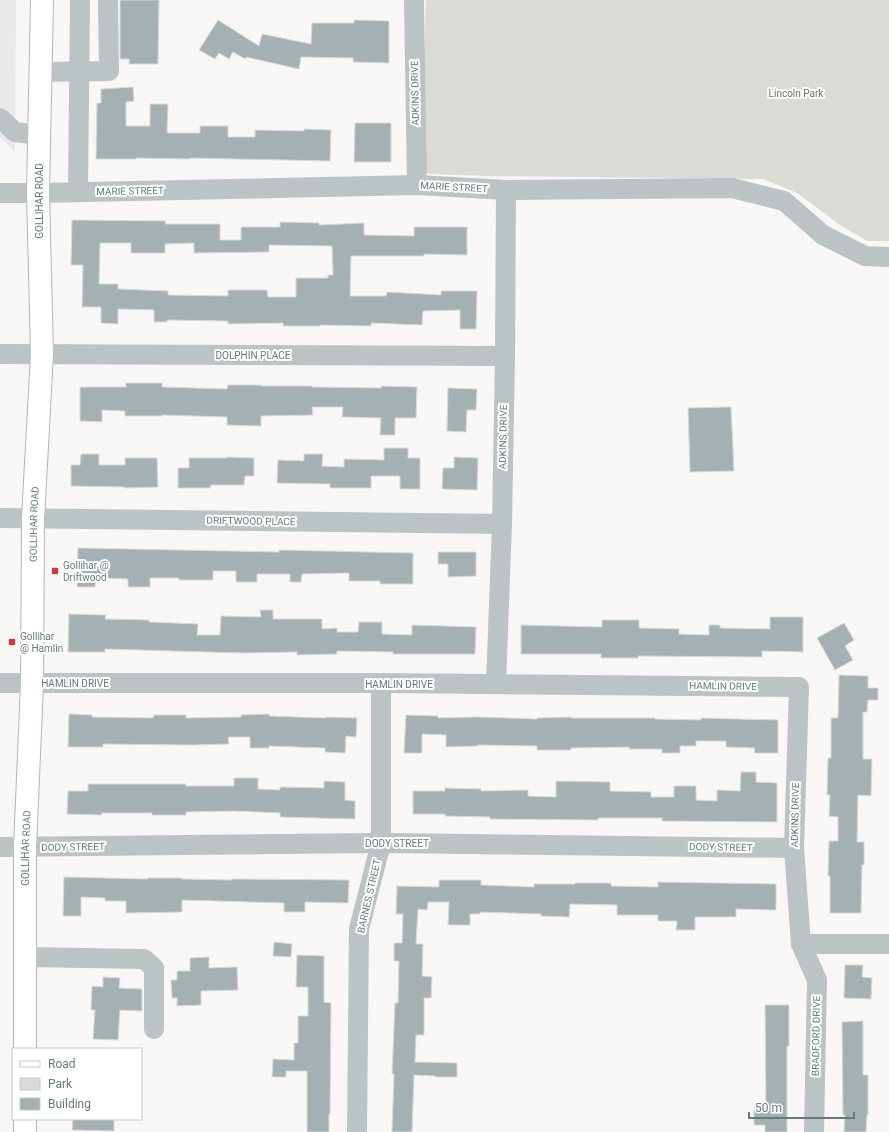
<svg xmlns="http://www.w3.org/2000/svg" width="889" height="1132" viewBox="0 0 889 1132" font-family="Roboto,sans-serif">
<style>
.built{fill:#e8e9e8}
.green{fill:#d9dcd4}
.building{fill:#a4b0b2;stroke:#d9d9d7;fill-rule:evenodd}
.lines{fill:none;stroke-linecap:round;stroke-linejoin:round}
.major-casing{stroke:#b0b7b9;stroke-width:24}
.minor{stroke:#bcc3c4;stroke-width:20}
.major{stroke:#fff;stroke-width:22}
.poi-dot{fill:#d83539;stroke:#fff;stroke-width:1.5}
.labels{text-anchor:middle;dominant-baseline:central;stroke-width:4;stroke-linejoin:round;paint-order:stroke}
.street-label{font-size:10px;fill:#657a7e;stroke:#fff}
.park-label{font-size:10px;fill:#6b7763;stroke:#fff}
.poi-label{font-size:10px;fill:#657a7e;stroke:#fff;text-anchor:start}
</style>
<rect width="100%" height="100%" fill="#f8f7f5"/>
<polygon class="built" points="0,0 16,0 15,152 0,137"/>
<polygon class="green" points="426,0 889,0 889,241 867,241 840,225 797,193 763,179 487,176 429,174 422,167"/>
<g class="building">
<polygon points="120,0 159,0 158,64 129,64 129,59 120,59"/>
<polygon points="218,20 259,46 262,34 311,44 312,23 354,23 354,20 389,21 389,63 353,62 353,58 301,57 299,69 246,57 245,59 233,52 229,59 219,53 215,59 199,50"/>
<polygon points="133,87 134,101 126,102 126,126 150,126 150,104 168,104 167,133 200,133 200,126 228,126 228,137 255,137 255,130 304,131 304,129 331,130 330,161 190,158 190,159 136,158 136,159 96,159 97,103 101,103 101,89"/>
<polygon points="355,123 391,123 391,162 354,162"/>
<path d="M72,220L166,221L165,224H220V240H241V227H280V222L319,223V225L364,223V235L414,236V227H467V255L424,254V256H351L350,296H386L387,292L441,295V291H477L476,329H460V310L423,311L422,325L371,323V326L320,325V326H283V323L228,324V321L167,320V322H154V310L118,309V324L101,323V307H82L83,265H71ZM100,243H131V253H165V244L194,243V253L269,252V245L332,246L333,275H328V278H296V297H268L267,290H228V296L168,295V291L118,289V284H99Z"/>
<polygon points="126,383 162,383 162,387 227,389 228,385 261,385 261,386 312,386 312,387 381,388 381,386 417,387 416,418 395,418 395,435 380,435 381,418 342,417 343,407 312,407 313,415 261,416 261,426 227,425 227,417 162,415 162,416 125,416 125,411 102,410 102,422 80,421 80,387 126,387"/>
<polygon points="448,388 477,389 476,410 467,410 466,432 447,431"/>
<polygon points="731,407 734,471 690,472 688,408"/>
<polygon points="384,448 408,448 408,458 420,458 420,489 400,489 400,476 371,476 371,488 330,488 330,484 277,483 278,460 304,461 304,454 323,454 322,466 344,467 344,459 384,460"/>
<polygon points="81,454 99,454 99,465 125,465 125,458 157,458 158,487 125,488 125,487 71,486 71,465 80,465"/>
<polygon points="227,457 254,458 254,476 245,476 244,485 211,485 210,488 178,488 178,468 189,468 189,458 227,458"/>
<polygon points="454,457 478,458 477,490 442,489 443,468 454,468"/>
<polygon points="78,548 279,552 279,550 413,553 413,584 380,584 380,581 349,581 349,573 302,574 301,582 290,582 290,574 257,574 257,582 236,582 236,571 213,571 213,580 179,580 179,578 150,578 150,587 128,587 128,579 96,578 95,587 77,587"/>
<polygon points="438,552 476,552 476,576 448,577 448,564 438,564"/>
<polygon points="260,610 273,610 273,619 322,619 322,629 337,628 337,632 358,632 359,622 382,622 382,634 412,635 412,625 476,627 475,654 393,654 393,652 337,651 337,654 297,655 297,652 243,653 105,649 105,652 68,652 69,614 106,615 105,619 149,620 149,622 198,624 197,635 220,635 221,616 261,617"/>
<polygon points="770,617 803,617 803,652 762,651 762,657 638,656 638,658 601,658 601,654 521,654 521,625 602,627 602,620 639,620 639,628 679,629 679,634 709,635 709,625 720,625 720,628 770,629"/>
<polygon points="844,623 854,640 845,646 853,660 835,670 817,638"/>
<polygon points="839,675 868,676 868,688 878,688 878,700 868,700 867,712 863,712 863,759 872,759 871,796 858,795 857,842 864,842 864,865 862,865 861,913 830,913 830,876 828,876 829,841 838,841 838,817 829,816 830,795 827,795 828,758 831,758 831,718 838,718"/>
<polygon points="69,714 92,715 92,717 153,718 154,715 186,715 186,718 241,717 241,715 269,714 269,716 326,718 326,717 357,718 356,737 346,736 345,753 325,752 325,748 269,746 269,748 250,748 250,737 228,737 229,744 193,745 103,744 103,747 68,747"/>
<polygon points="406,715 438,716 438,718 477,717 537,719 537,718 571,717 571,718 655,718 655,719 701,720 701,718 778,720 778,753 754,753 755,748 726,747 726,741 696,741 696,746 680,746 680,753 662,753 662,749 629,749 629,747 571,748 571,750 537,750 537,746 478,745 478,746 446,747 446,735 422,734 422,753 404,753"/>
<polygon points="741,772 756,772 756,782 777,783 777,822 662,821 662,818 598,818 598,820 490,819 490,817 445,816 445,814 413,814 413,791 445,791 445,788 481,789 481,791 528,790 528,796 556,797 556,781 610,782 610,791 651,792 651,797 674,797 674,786 696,786 696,800 717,801 717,790 740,791"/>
<polygon points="234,778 258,778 258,789 280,790 280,787 324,788 324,781 345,782 345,800 355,801 355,819 280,817 280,813 234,811 186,812 186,815 152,815 152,813 102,813 101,815 67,814 68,791 88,791 88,784 186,784 186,786 234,786"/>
<polygon points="64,877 148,879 148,878 182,878 182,879 232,880 232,879 349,880 348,903 305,902 305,912 284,912 284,903 182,900 182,912 126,913 126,901 105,901 105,898 81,897 81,916 63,916"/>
<polygon points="439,880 481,880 481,885 534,887 534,884 575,884 575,883 611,883 611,886 658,887 658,882 776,884 776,910 736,909 736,917 695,917 695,930 676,930 677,921 658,921 658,915 617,915 617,905 570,904 569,917 541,916 541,914 480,912 480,914 470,914 470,925 448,925 449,902 428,902 427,910 418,909 416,944 423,944 422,976 432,977 431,998 424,998 424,1035 416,1035 415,1062 457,1063 457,1077 435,1077 435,1076 414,1075 412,1132 392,1132 394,1074 392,1074 395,1003 398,1003 399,961 394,961 394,943 402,943 403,914 396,914 397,886 439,887"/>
<polygon points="274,942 292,944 291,957 273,956"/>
<polygon points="297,955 324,956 324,1002 331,1003 330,1114 329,1114 329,1132 307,1132 307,1071 286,1071 286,1077 272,1077 273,1059 294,1060 294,1043 298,1043 298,1016 308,1016 308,987 296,987"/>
<polygon points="209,957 209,968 237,967 238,990 201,991 201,1005 177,1006 177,998 172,998 171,980 177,980 177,971 190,971 190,958"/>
<polygon points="845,965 863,965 862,977 872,978 871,999 844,998"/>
<polygon points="103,977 120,978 119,988 142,989 142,1011 120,1010 118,1040 93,1039 95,1010 91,1010 92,986 103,987"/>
<polygon points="765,1005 789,1005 789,1046 787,1046 787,1132 765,1132 765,1125 754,1125 754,1107 766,1107"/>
<polygon points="863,1021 863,1075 868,1075 868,1115 867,1115 866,1132 844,1132 845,1115 843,1115 842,1022"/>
<polygon points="73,1119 114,1119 114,1131 72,1130"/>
</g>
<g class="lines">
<g class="major-casing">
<g id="major">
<path id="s1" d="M25,1049V848L32,684L33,519L42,354L38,193L42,0"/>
<polyline points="25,1132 25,1119"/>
</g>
</g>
<g class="minor">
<polyline points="414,0 417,185"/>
<polyline points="41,72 109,71 108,0"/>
<polyline points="0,118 15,132 40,135"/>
<polyline points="78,192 80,0"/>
<polyline points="0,193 38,193 417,185 506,190 732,188 784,201 823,235 865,256 889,257"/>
<polyline points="0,354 505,356"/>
<polyline points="0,518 502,524"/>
<polyline points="0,683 381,683 799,687 794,848 801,944 817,980 814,1132"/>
<polyline points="496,684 502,524 505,356 506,190"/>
<polyline points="0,847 381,843 794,848"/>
<polyline points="801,944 889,944"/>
<polyline points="25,957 144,959 154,968 154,1029"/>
<polyline points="357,1132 359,929 381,843 381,683"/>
</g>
<use href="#major" class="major"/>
</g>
<g class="poi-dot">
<rect x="51" y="567" width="8" height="8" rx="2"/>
<rect x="8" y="638" width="8" height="8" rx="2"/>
</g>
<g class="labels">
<g class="street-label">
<text transform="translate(415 93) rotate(-91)">ADKINS DRIVE</text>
<text transform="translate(454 187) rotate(3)">MARIE STREET</text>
<text transform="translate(130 191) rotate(-1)">MARIE STREET</text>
<text transform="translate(39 201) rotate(-90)">GOLLIHAR ROAD</text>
<text x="253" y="355">DOLPHIN PLACE</text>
<text transform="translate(503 437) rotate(-89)">ADKINS DRIVE</text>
<text transform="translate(251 521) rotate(1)">DRIFTWOOD PLACE</text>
<text stroke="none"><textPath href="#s1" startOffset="525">GOLLIHAR ROAD</textPath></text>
<text x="75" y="683">HAMLIN DRIVE</text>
<text x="399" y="684">HAMLIN DRIVE</text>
<text transform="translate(723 686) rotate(1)">HAMLIN DRIVE</text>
<text transform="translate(795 815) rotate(-89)">ADKINS DRIVE</text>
<text x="397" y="843">DODY STREET</text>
<text transform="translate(73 847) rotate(-1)">DODY STREET</text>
<text transform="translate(721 847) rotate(1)">DODY STREET</text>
<text stroke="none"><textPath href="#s1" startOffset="201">GOLLIHAR ROAD</textPath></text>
<text transform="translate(369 896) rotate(-77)">BARNES STREET</text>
<text transform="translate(816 1036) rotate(-89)">BRADFORD DRIVE</text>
</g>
<g class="park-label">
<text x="796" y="93">Lincoln Park</text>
</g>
<g class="poi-label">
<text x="63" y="565">Gollihar @<tspan x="63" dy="12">Driftwood</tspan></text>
<text x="20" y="636">Gollihar<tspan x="20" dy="12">@ Hamlin</tspan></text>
</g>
</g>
<rect x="12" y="1048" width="130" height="72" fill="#ffffff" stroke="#c1cacb"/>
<rect x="20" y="1061" width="20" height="6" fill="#ffffff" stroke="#c1cacb"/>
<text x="48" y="1068" font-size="12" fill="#657a7e">Road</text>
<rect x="20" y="1078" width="20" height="12" fill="#d9dcd4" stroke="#c1cacb"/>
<text x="48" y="1088" font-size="12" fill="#657a7e">Park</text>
<rect x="20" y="1098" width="20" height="12" fill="#a4b0b2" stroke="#c1cacb"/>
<text x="48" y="1108" font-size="12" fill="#657a7e">Building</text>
<path d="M749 1112v6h105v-6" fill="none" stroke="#657a7e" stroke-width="2"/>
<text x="755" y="1112" font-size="12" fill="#657a7e" stroke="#ffffff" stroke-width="3" paint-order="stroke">50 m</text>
</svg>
